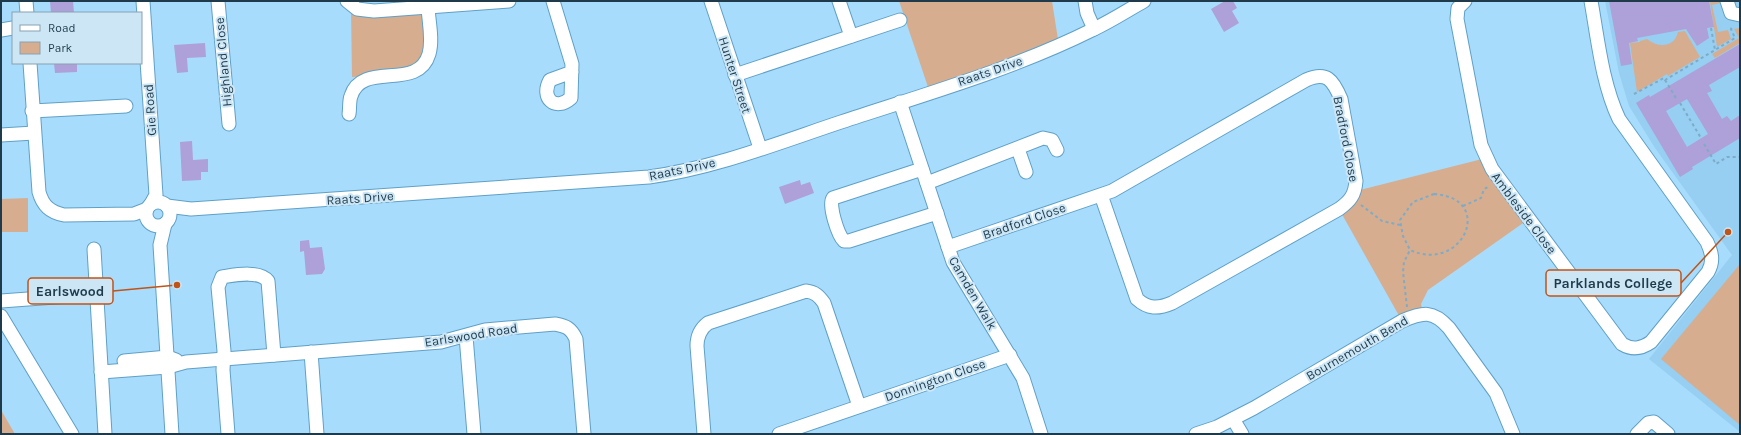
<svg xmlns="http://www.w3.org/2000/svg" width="1741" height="435" viewBox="0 0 1741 435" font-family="Karla,sans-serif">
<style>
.built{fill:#96cff2}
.green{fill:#d7ad90}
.building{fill:#aea0d8;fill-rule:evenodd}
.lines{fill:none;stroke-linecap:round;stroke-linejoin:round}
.minor-casing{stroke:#5fa0c6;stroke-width:15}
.path{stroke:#7eabc6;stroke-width:2;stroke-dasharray:3 3;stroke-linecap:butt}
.minor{stroke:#fff;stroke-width:13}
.labels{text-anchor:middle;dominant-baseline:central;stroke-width:4;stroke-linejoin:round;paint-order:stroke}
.street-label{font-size:13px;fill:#1f3a4a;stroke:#cce6f6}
.leader{fill:none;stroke:#c05318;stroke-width:1.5}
.callout-dot{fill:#c05318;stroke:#cce6f6;stroke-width:1.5}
.callout{fill:#cce6f6;stroke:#c05318;stroke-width:1.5}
.callout-label{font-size:14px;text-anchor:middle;font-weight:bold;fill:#1f3a4a}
</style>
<rect width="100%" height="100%" fill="#a8dcfc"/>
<polygon class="built" points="1605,1 1740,1 1740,432 1649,359 1732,255 1655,148 1629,106 1619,73"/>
<g class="green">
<polygon points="899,1 1052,1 1059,46 929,90"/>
<polygon points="1720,1 1721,3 1712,5 1718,32 1728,30 1731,39 1717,47 1710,2"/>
<polygon points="426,8 428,50 409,74 352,77 351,10"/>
<polygon points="1740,28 1740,43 1715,58 1712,54 1739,38 1734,29"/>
<path d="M1685,31L1700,57L1668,76L1667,74L1637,92L1630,43L1640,42V41L1647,39C1658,48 1674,48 1678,32Z"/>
<polygon points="1486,158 1529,219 1428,290 1421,304 1423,313 1402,321 1339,209 1356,191"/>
<polygon points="28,198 28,232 1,232 1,199"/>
<polygon points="1740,264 1740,425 1661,359"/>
<polygon points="1,410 15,434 1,434"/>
</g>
<g class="building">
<polygon points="50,1 73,1 74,13 51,13"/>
<polygon points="1225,1 1233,1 1237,8 1232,11 1239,23 1224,32 1211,9"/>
<polygon points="1609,1 1709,1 1714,27 1707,28 1709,38 1697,46 1686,29 1637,38 1638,41 1629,43 1632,64 1621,66"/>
<polygon points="205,43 206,57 187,58 188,72 177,73 174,45"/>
<path d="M1740,44V67L1709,85L1712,91L1707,93L1722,119L1727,116L1731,121L1740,115V138L1692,167L1693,169L1680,177L1636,103L1649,95L1650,97ZM1687,99L1708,134L1687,147L1666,111Z"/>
<polygon points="54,63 77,63 77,72 55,73"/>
<polygon points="192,141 193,160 208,159 208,172 201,172 201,180 182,181 180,142"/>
<polygon points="800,180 801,185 810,182 814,193 785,204 779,187"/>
<polygon points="309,240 310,248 322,247 325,269 322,274 306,275 304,251 300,252 300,241"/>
</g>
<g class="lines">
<g class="minor-casing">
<g id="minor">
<polyline points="26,1 27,13"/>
<polyline points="143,1 156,195 151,204"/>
<polyline points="218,1 229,124"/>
<polyline points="347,1 357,9 374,11 509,1"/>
<path d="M553,1L572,64L571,98C555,112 540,98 550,80L572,72"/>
<polyline points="711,1 760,148"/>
<polyline points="839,1 851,36"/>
<polyline points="1085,1 1087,13 1094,29"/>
<path d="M1465,1L1458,8L1457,19L1481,145L1492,169L1622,344C1632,350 1641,349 1651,342L1708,272C1714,261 1712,253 1707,242L1619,119C1602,83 1598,40 1591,1"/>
<polyline points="1727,1 1731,13 1740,15"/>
<polyline points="1,30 13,28"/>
<path d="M30,63L39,192C43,206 50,212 64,215L134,214L147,209"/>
<polyline points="735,75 900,20"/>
<polyline points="900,102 953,262 1023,378 1041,434"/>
<polyline points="32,111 126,106"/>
<path d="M349,114C350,109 349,101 351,96C362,60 418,92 429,54C433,40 429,23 428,8"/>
<polyline points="1,135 34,133"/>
<polyline points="1018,149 1026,172"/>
<path d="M922,169L833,198C828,205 838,235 844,241H849L937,213"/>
<polyline points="927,183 1043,138 1052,140 1057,150"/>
<circle cx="158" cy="214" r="12"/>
<path d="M167,206L191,209L649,177C715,168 778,143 841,122C926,94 1014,69 1094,29C1111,21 1128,10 1144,1"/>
<polyline points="165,224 160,245 172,434"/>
<path d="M948,247L1112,191L1306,80C1327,71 1333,80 1341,99L1356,181C1355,195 1350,201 1339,209L1172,303C1158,309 1148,309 1137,299L1101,195"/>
<polyline points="94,249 105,434"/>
<polyline points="1,301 96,294"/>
<polyline points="1,316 72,434"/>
<polyline points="466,336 474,434"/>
<polyline points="311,352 317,434"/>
<polyline points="124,361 168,357 176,360"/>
<path d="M101,372L168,367L186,362L441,342L485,330L555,324C566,326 571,328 576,339L584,434"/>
<polyline points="1233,419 1242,434"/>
<path d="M228,434L223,370L224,351L218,287L222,277C235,275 259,270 268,281L274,355"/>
<path d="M704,434L697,346C697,336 700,329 708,323L806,291C815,292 819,296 824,303L859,406"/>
<polyline points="779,434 1010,355"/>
<path d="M1196,434L1217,427L1254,408L1402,321C1423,312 1433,310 1449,328L1496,393L1513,434"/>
<polyline points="1637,434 1648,423 1654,422 1668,434"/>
</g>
</g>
<g class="path">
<polyline points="1711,28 1715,50"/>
<polyline points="1665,80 1676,98"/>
<polyline points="1634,94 1664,78 1665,80 1735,38 1731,29 1732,26"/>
<polyline points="1680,103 1701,138"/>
<polyline points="1704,144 1716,164 1727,157 1740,157"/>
<path d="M1434,194C1496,198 1463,274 1410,250L1403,236L1400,220L1413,202Z"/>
<polyline points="1361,205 1382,221 1400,225"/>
<polyline points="1463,206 1481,198 1484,189 1490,186"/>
<polyline points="1407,307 1403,272 1404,262 1410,250"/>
</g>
<use href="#minor" class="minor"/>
</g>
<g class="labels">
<g class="street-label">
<text transform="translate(223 62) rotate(-95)">Highland Close</text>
<text transform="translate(990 71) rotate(-19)">Raats Drive</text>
<text transform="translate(735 75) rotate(72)">Hunter Street</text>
<text transform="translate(150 110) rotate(-94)">Gie Road</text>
<text transform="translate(1346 139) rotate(79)">Bradford Close</text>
<text transform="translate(682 169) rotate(-12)">Raats Drive</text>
<text transform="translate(360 198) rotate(-4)">Raats Drive</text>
<text transform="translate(1524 213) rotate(53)">Ambleside Close</text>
<text transform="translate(1024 221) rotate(-19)">Bradford Close</text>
<text transform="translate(973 293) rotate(60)">Camden Walk</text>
<text transform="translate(471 335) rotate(-9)">Earlswood Road</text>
<text transform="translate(1357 348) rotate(-30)">Bournemouth Bend</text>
<text transform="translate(935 380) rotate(-19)">Donnington Close</text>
</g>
</g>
<path class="leader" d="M1728 232L1681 283M177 285L113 291"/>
<g class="callout-dot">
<circle cx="1728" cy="232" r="4"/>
<circle cx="177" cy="285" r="4"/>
</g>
<g class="callout">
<rect x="1546" y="270" width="135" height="26" rx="4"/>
<rect x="28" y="278" width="85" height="26" rx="4"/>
</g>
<g class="callout-label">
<text x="1613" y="288">Parklands College</text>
<text x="70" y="296">Earlswood</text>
</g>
<rect width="1741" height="435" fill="none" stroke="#1f3a4a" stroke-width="4"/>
<rect x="12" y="12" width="130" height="52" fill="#cce6f6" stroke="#87a1b1"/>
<rect x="20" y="25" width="20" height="6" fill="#ffffff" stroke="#87a1b1"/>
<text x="48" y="32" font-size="12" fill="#1f3a4a">Road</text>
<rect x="20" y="42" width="20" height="12" fill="#d7ad90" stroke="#87a1b1"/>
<text x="48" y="52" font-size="12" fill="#1f3a4a">Park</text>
</svg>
